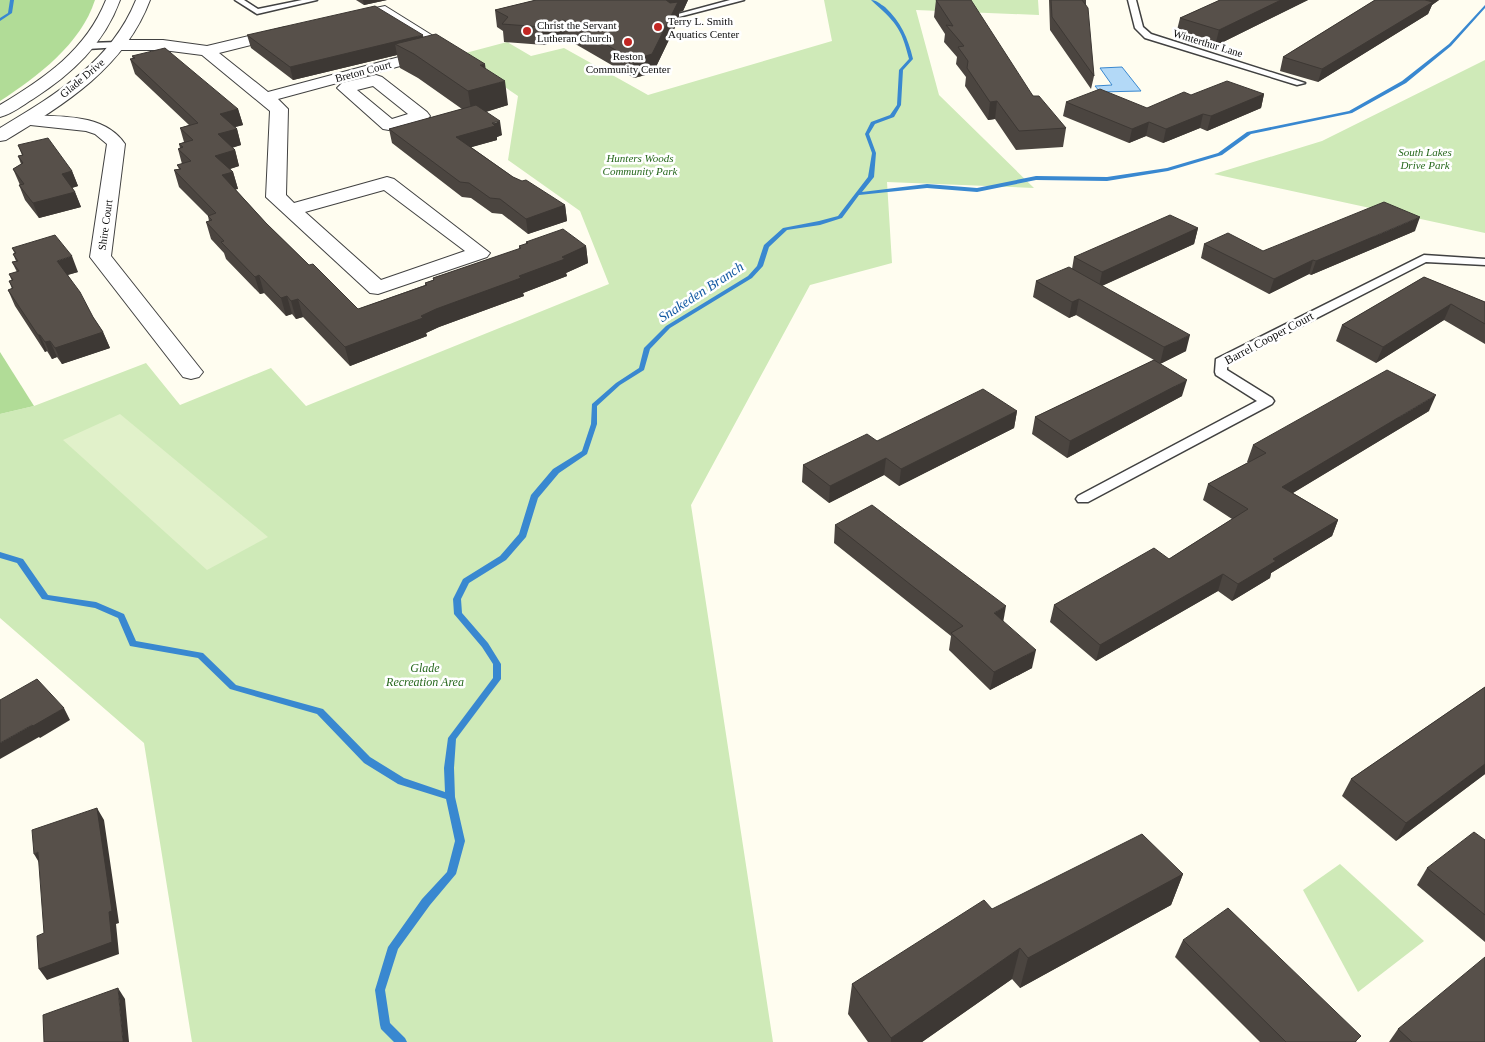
<svg xmlns="http://www.w3.org/2000/svg" width="1485" height="1042" viewBox="0 0 1485 1042" font-family="Georgia,serif">
<style>
.green{fill:#cfeab8}
.forest{fill:#b1dc97}
.pitch{fill:#e1f1ca}
.water{fill:#b3d9f7;stroke:#3988d0}
.lines{fill:none;stroke-linecap:round;stroke-linejoin:round}
.stream{fill:#3988d0;fill-rule:evenodd}
.service-casing{stroke:#414141;stroke-width:3}
.minor-casing{stroke:#414141;stroke-width:2}
.tertiary-casing{stroke:#414141;stroke-width:2}
.service{fill:#fff;fill-rule:evenodd}
.minor{fill:#fff;fill-rule:evenodd}
.tertiary{fill:#fff;fill-rule:evenodd}
.wall{fill:#4b4540}
.shaded-wall{fill:#3d3834}
.building{fill:#57504a;stroke:#3d3834}
.poi-dot{fill:#c22723;stroke:#fff;stroke-width:2}
.labels{text-anchor:middle;dominant-baseline:central;stroke-width:5;stroke-linejoin:round;paint-order:stroke}
.far-poi-label{font-size:11px;fill:#0e0e0e;stroke:#fff;text-anchor:start}
.far-street-label{font-size:11px;fill:#0e0e0e;stroke:#fff}
.far-park-label{font-size:11px;font-style:italic;fill:#27681d;stroke:#fff}
.street-label{font-size:12px;fill:#0e0e0e;stroke:#fff}
.park-label{font-size:12px;font-style:italic;fill:#27681d;stroke:#fff}
.water-label{font-size:14px;font-style:italic;fill:#145aa3;stroke:#fff}
</style>
<rect width="100%" height="100%" fill="#fffdf0"/>
<g class="green">
<polygon points="824,0 1038,0 1039,15 916,10 939,95 1034,188 887,182 892,263 810,285 691,505 773,1042 192,1042 144,743 0,618 0,414 34,406 146,363 180,405 271,368 306,406 609,284 580,211 508,160 518,96 458,55 507,42 531,56 564,48 648,95 832,41"/>
<polygon points="1485,60 1485,233 1214,174 1322,141"/>
<polygon points="1340,864 1424,941 1358,992 1303,890"/>
</g>
<g class="forest">
<path d="M0,0H95C81,44 37,77 0,101Z"/>
<polygon points="0,352 34,406 0,414"/>
</g>
<polygon class="pitch" points="120,414 268,537 207,570 63,440"/>
<polygon class="water" points="1122,67 1141,91 1100,92 1095,86 1112,85 1100,68"/>
<g class="lines">
<g class="stream">
<polygon points="10,0 14,0 12,13 0,21 0,18 8,13"/>
<path d="M871,0C877,0 880,4 885,7C901,22 908,38 913,59L903,70L901,105L894,117L875,124L869,134L876,153L874,177L862,192L927,184L977,188L1036,176L1107,177L1167,168L1218,153L1247,132L1349,111L1402,81L1449,44L1485,5V8L1451,46L1406,83L1352,113L1251,134L1222,155L1168,171L1107,181L1036,180L977,192L927,188L859,195L842,218L820,225L787,230L769,247L763,266L752,278L670,328L650,349L644,370L620,385L597,406V424L587,454L559,473L538,498L526,537L506,560L469,583L461,599L462,613L488,643L501,664V679L456,739L454,768L455,797L465,841L456,874L430,905L398,949L385,990L390,1023L405,1038L407,1042H394L381,1029L380,1025L375,990L388,947L422,899L447,872L455,841L446,799L398,784L364,763L317,714L230,689L198,658L130,646L118,618L95,608L42,599L17,563L0,558V552L23,559L48,595L96,602L124,614L136,641L203,653L236,685L323,709L370,757L404,778L445,792L444,768L448,738L493,678V664L482,647L454,614L453,599L463,579L500,556L519,534L531,495L553,469L582,451L591,424L592,404L616,383L639,368L644,348L666,326L748,276L757,266L764,245L783,228L819,221L838,216L868,177L872,153L865,134L871,122L890,115L897,105L899,70L909,59C901,26 895,22 871,0Z"/>
</g>
<g class="service-casing">
<g id="service">
<polygon points="235,0 244,0 258,9 302,0 317,0 257,14"/>
<polygon points="730,0 744,0 671,19 667,17"/>
<polygon points="1128,0 1136,0 1143,27 1151,34 1305,83 1297,85 1145,38 1135,28"/>
<polygon points="119,42 123,45 122,47 87,49 83,46 87,43"/>
<polygon points="1424,255 1485,259 1485,265 1426,262 1227,364 1227,370 1272,398 1274,401 1272,404 1088,502 1078,502 1076,499 1078,496 1257,401 1216,375 1215,372 1216,359"/>
</g>
</g>
<g class="minor-casing">
<g id="minor">
<path d="M385,6L454,49L452,52L278,99L288,109L286,195L294,203L387,177L394,179L490,253L487,257L378,294L370,293L266,197L270,111L202,55L163,50H119L111,45L119,40H163L207,46L286,27L291,29L294,32L291,35L219,53L268,92L433,48L383,15L347,22L340,18L342,15ZM384,190L465,251L381,280L305,212Z"/>
<path d="M376,75L382,77L427,112L430,116L427,120L389,130L383,129L337,88L342,83ZM373,86L408,114L392,119L357,90Z"/>
<path d="M27,115C61,117 104,113 125,144L111,256L199,367L203,372L199,377L191,379L183,377L90,257L107,144L95,134L86,131L21,124L18,120L21,116Z"/>
</g>
</g>
<g class="tertiary-casing">
<g id="tertiary">
<path d="M106,0H120C104,44 72,74 33,99C23,105 12,114 0,117V105C45,78 86,50 106,0Z"/>
<path d="M136,0H150C125,67 65,104 6,140L0,141V128C55,95 111,62 136,0Z"/>
</g>
</g>
<use href="#service" class="service"/>
<use href="#minor" class="minor"/>
<use href="#tertiary" class="tertiary"/>
</g>
<g class="wall">
<polygon points="356,0 387,0 364,5"/>
<polygon points="536,0 688,0 683,11 679,12 679,19 653,73 634,78 565,38 544,45 504,42 503,31 497,27 495,10"/>
<polygon points="936,0 1066,128 1063,147 1016,150 995,119 988,120 965,86 966,77 956,64 957,57 944,42 945,34 934,17"/>
<polygon points="1049,0 1086,0 1086,4 1094,76 1091,89 1050,30"/>
<polygon points="1220,0 1308,0 1215,46 1176,34 1180,18"/>
<polygon points="1375,0 1439,0 1432,5 1428,14 1318,82 1280,71 1283,57"/>
<polygon points="247,35 423,37 485,68 508,105 486,112 502,135 497,137 497,140 471,147 513,177 565,205 567,221 528,234 502,214 492,213 471,198 462,197 392,143 389,129 462,109 418,78 400,68 397,55 293,80 251,48"/>
<polygon points="132,56 238,109 243,125 235,127 237,129 241,145 232,148 235,150 239,166 230,169 233,172 238,189 235,189 266,223 309,265 358,309 425,285 425,283 433,280 433,278 519,249 519,246 526,244 526,242 586,246 588,263 566,273 567,276 523,293 524,296 439,327 426,333 427,336 350,366 303,317 296,319 292,314 286,316 264,293 260,294 226,259 224,253 211,239 206,222 209,221 208,216 179,187 174,170 179,169 177,165 182,164 178,149 180,148 179,144 184,142 180,128 189,125 135,74 130,59 133,59"/>
<polygon points="1264,94 1261,108 1207,131 1200,128 1163,143 1146,136 1129,143 1063,116 1066,102 1147,108 1191,95"/>
<polygon points="18,145 72,171 78,186 72,188 75,192 81,207 39,218 25,200 19,185 20,185 13,169 21,164 18,156 22,155"/>
<polygon points="1198,228 1194,244 1102,286 1186,351 1160,364 1182,396 1067,458 1032,434 1035,417 1154,360 1076,315 1069,318 1033,297 1036,281 1072,269 1074,257"/>
<polygon points="1415,231 1311,275 1309,274 1269,294 1201,258 1204,244 1263,251"/>
<polygon points="12,248 78,272 68,275 93,317 103,332 110,348 62,364 57,357 52,359 47,351 45,352 15,306 8,290 12,289 9,281 12,281 9,274 17,272 12,262 16,261 13,254 15,254"/>
<polygon points="1424,277 1485,302 1485,344 1444,320 1376,363 1336,341 1342,325"/>
<polygon points="1017,411 1014,428 899,486 884,475 829,503 802,482 803,465 877,441"/>
<polygon points="1429,411 1293,493 1338,520 1332,536 1271,573 1270,578 1232,601 1218,591 1096,661 1050,622 1054,605 1169,559 1232,519 1203,500 1208,484 1249,462 1247,462 1253,445"/>
<polygon points="835,525 1003,621 1032,668 990,690 949,650 951,636 834,543"/>
<polygon points="1485,687 1485,774 1396,841 1342,796 1351,779"/>
<polygon points="1485,840 1485,942 1417,885 1427,868"/>
<polygon points="1183,874 1171,905 1020,988 1012,979 922,1042 868,1042 848,1014 852,984 992,909"/>
<polygon points="1183,940 1357,1042 1260,1042 1175,957"/>
<polygon points="1398,1029 1485,1042 1389,1042"/>
</g>
<g class="shaded-wall">
<polygon points="363,0 387,0 364,5"/>
<polygon points="665,0 688,0 683,11 679,12 679,19 653,73 634,78 633,60"/>
<polygon points="1281,0 1308,0 1215,46 1219,30"/>
<polygon points="1425,0 1439,0 1432,5 1428,14 1318,82 1322,69"/>
<polygon points="563,20 565,38 544,45 542,27"/>
<polygon points="423,35 425,48 395,44 397,55 293,80 290,67"/>
<polygon points="485,64 488,85 505,81 508,105 472,116 468,91 480,65"/>
<polygon points="1264,94 1261,108 1207,131 1211,116"/>
<polygon points="997,101 995,119 988,120 990,102"/>
<polygon points="238,109 243,125 224,130 220,114"/>
<polygon points="1203,114 1200,128 1163,143 1166,129"/>
<polygon points="500,121 502,135 497,137 497,140 458,151 456,137"/>
<polygon points="1149,122 1146,136 1129,143 1132,129"/>
<polygon points="237,129 241,145 222,150 218,134"/>
<polygon points="235,150 239,166 220,172 215,156"/>
<polygon points="72,171 78,186 68,189 62,174"/>
<polygon points="233,172 238,189 227,192 222,175"/>
<polygon points="75,192 81,207 39,218 33,203"/>
<polygon points="565,205 567,221 528,234 526,219"/>
<polygon points="1420,217 1415,231 1311,275 1316,261"/>
<polygon points="1198,228 1194,244 1099,287 1102,272"/>
<polygon points="586,246 588,263 566,273 567,276 523,293 524,296 439,327 426,333 427,336 350,366 345,347 436,309 519,276"/>
<polygon points="72,256 78,272 63,276 57,261"/>
<polygon points="1313,260 1309,274 1269,294 1274,279"/>
<polygon points="259,275 264,293 260,294 255,277"/>
<polygon points="287,296 292,314 286,316 281,298"/>
<polygon points="298,299 303,317 296,319 291,301"/>
<polygon points="1079,299 1076,315 1069,318 1072,302"/>
<polygon points="1451,304 1444,320 1376,363 1383,347"/>
<polygon points="103,332 110,348 62,364 55,348"/>
<polygon points="38,335 40,335 47,351 45,352"/>
<polygon points="1190,335 1186,351 1160,364 1164,347"/>
<polygon points="50,341 57,357 52,359 45,342"/>
<polygon points="1187,380 1182,396 1067,458 1070,441"/>
<polygon points="1436,395 1429,411 1276,503 1282,487"/>
<polygon points="1017,411 1014,428 899,486 901,469"/>
<polygon points="886,458 884,475 829,503 830,486"/>
<polygon points="1338,520 1332,536 1271,573 1270,578 1232,601 1238,584 1273,559"/>
<polygon points="1223,574 1218,591 1096,661 1100,645"/>
<polygon points="1006,606 1003,623 994,613"/>
<polygon points="1036,650 1032,668 990,690 994,672"/>
<polygon points="64,708 70,720 40,738 39,737 0,759 0,743 32,725"/>
<polygon points="1485,764 1485,774 1396,841 1406,823"/>
<polygon points="97,808 104,820 119,923 116,924 119,954 47,980 39,969"/>
<polygon points="38,852 41,866 34,854"/>
<polygon points="1183,874 1171,905 1020,988 1028,958"/>
<polygon points="1020,948 1012,979 922,1042 891,1042 891,1038"/>
<polygon points="118,988 125,999 129,1042 123,1042"/>
</g>
<g class="building">
<polygon points="536,0 666,0 670,3 678,2 652,54 633,60 563,20 542,27 502,24 508,17 495,10"/>
<polygon points="936,0 971,0 1033,96 1039,96 1066,128 1019,131 997,101 990,102 967,68 968,61 958,47 964,46 946,25 953,26"/>
<polygon points="1051,0 1082,0 1088,8 1094,76 1052,17"/>
<polygon points="1220,0 1281,0 1219,30 1180,18"/>
<polygon points="1375,0 1425,0 1433,2 1322,69 1283,57"/>
<polygon points="375,6 423,35 290,67 247,35"/>
<polygon points="436,34 485,64 480,65 505,81 468,91 414,54 395,44"/>
<polygon points="165,48 238,109 220,114 237,129 218,134 235,150 215,156 233,172 222,175 266,223 309,265 313,264 358,309 427,285 425,283 434,280 433,278 521,248 519,246 528,243 526,242 563,229 586,246 562,257 565,259 519,276 521,278 436,309 421,316 423,318 345,347 298,299 291,301 287,296 281,298 259,275 255,277 221,242 224,241 206,222 212,220 208,216 216,213 174,170 181,169 177,165 191,161 178,149 183,147 179,144 193,140 180,128 198,123 130,59 135,58 132,56"/>
<polygon points="1227,81 1264,94 1211,116 1203,114 1166,129 1149,122 1132,129 1066,102 1100,89 1147,108 1184,92 1191,95"/>
<polygon points="476,105 500,121 492,123 495,126 456,137 513,177 522,181 526,180 565,205 526,219 500,199 490,198 469,183 460,182 389,129"/>
<polygon points="48,138 72,171 62,174 75,192 33,203 19,185 24,184 13,169 23,163 18,156 23,155 18,145"/>
<polygon points="1384,202 1420,217 1316,261 1313,260 1274,279 1204,244 1228,233 1263,251"/>
<polygon points="1170,215 1198,228 1102,272 1074,257"/>
<polygon points="55,235 72,256 57,261 80,292 93,317 103,332 55,348 50,341 45,342 40,335 38,335 8,290 13,288 9,281 13,280 9,274 19,271 12,262 18,261 13,254 16,253 12,248"/>
<polygon points="1069,267 1190,335 1164,347 1079,299 1072,302 1036,281"/>
<polygon points="1424,277 1485,302 1485,324 1451,304 1383,347 1342,325"/>
<polygon points="1154,360 1187,380 1070,441 1035,417"/>
<polygon points="1387,370 1436,395 1282,487 1338,520 1273,559 1276,561 1238,584 1223,574 1100,645 1054,605 1154,548 1169,559 1248,509 1208,484 1266,453 1253,445"/>
<polygon points="983,389 1017,411 901,469 886,458 830,486 803,465 867,434 877,441"/>
<polygon points="872,505 1006,606 994,613 1036,650 994,672 951,633 963,626 835,525"/>
<polygon points="37,679 64,708 33,726 32,725 0,743 0,700"/>
<polygon points="1485,687 1485,764 1406,823 1351,779"/>
<polygon points="97,808 112,911 109,912 112,942 39,969 37,936 44,933 38,852 34,854 32,830"/>
<polygon points="1474,832 1485,840 1485,915 1427,868"/>
<polygon points="1142,834 1183,874 1028,958 1020,948 891,1038 852,984 984,900 992,909"/>
<polygon points="1228,908 1361,1036 1355,1042 1286,1042 1183,940"/>
<polygon points="1485,957 1485,1042 1412,1042 1398,1029"/>
<polygon points="118,988 123,1042 44,1042 43,1015"/>
</g>
<g class="poi-dot">
<circle cx="658" cy="27" r="5"/>
<circle cx="527" cy="31" r="5"/>
<circle cx="628" cy="42" r="5"/>
</g>
<g class="labels">
<g class="far-poi-label">
<text x="668" y="21">Terry L. Smith<tspan x="668" dy="13">Aquatics Center</tspan></text>
<text x="537" y="25">Christ the Servant<tspan x="537" dy="13">Lutheran Church</tspan></text>
<text x="628" y="56" text-anchor="middle">Reston<tspan x="628" dy="13">Community Center</tspan></text>
</g>
<g class="far-street-label">
<text transform="translate(1208 43) rotate(17)">Winterthur Lane</text>
<text transform="translate(363 71) rotate(-15)">Breton Court</text>
<text transform="translate(82 78) rotate(-40)">Glade Drive</text>
<text transform="translate(105 225) rotate(-82)">Shire Court</text>
</g>
<g class="far-park-label">
<text x="1425" y="152">South Lakes<tspan x="1425" dy="13">Drive Park</tspan></text>
<text x="640" y="158">Hunters Woods<tspan x="640" dy="13">Community Park</tspan></text>
</g>
<g class="street-label">
<text transform="translate(1269 338) rotate(-28)">Barrel Cooper Court</text>
</g>
<g class="park-label">
<text x="425" y="668">Glade<tspan x="425" dy="14">Recreation Area</tspan></text>
</g>
<g class="water-label">
<text transform="translate(701 292) rotate(-33)">Snakeden Branch</text>
</g>
</g>
</svg>
